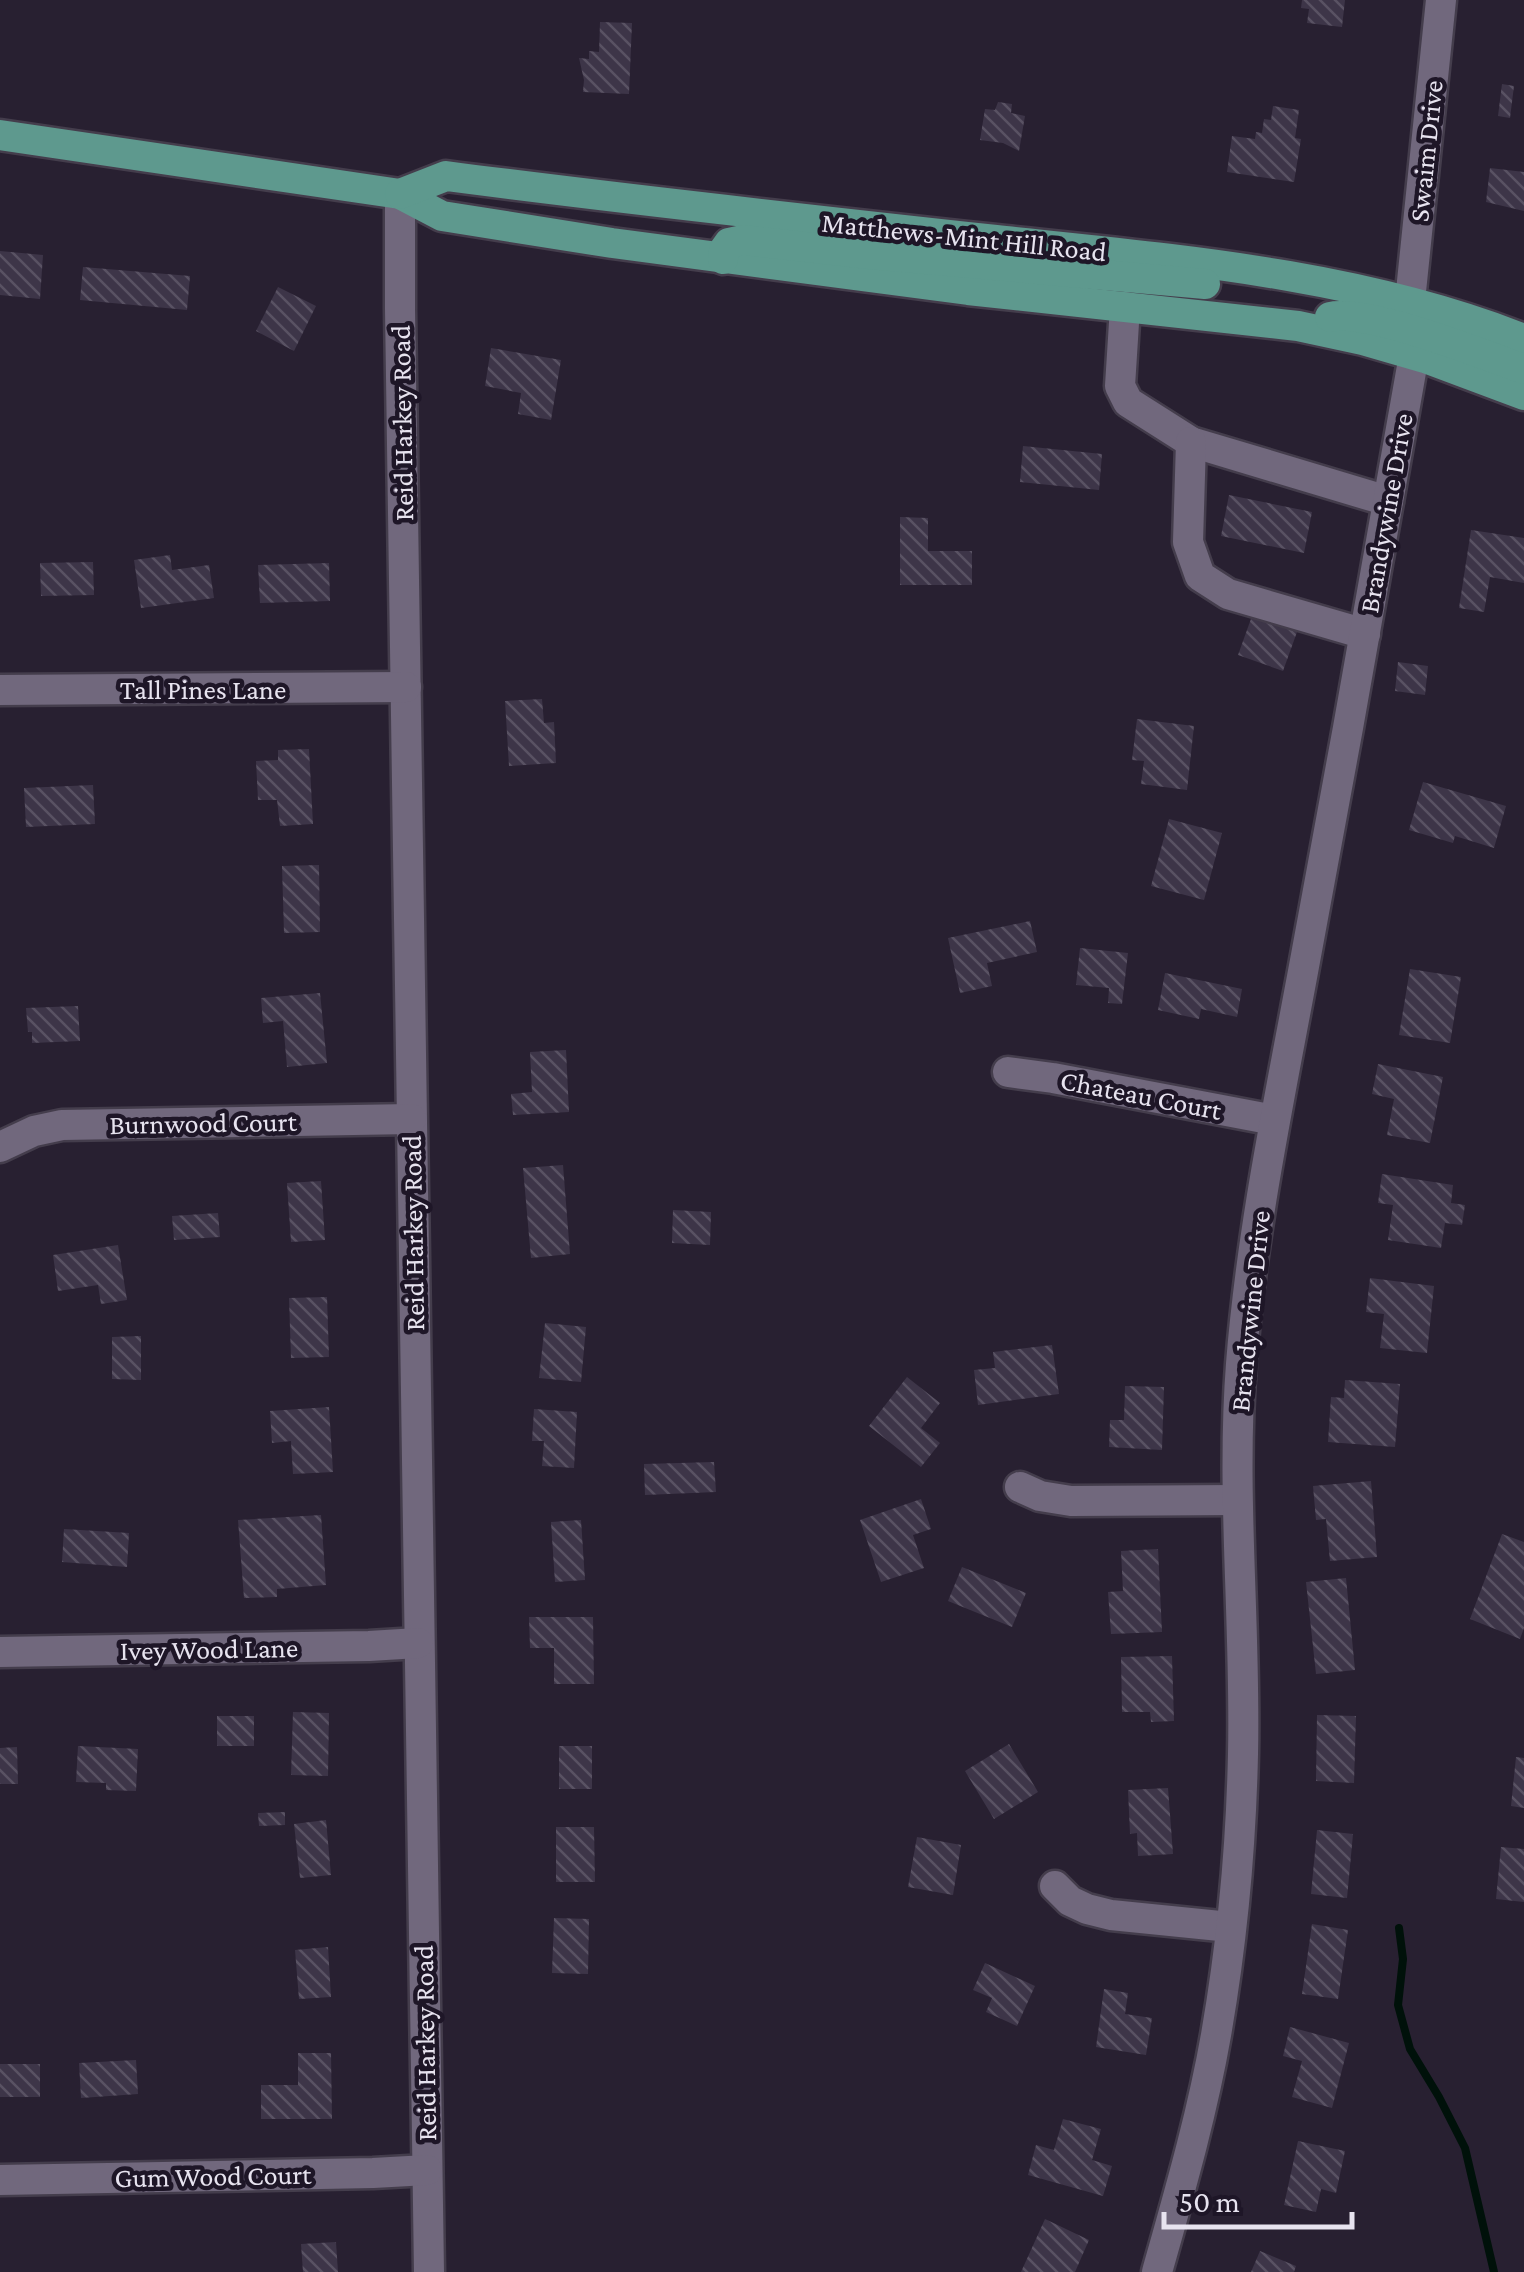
<svg xmlns="http://www.w3.org/2000/svg" width="1524" height="2272" viewBox="0 0 1524 2272" font-family="'Crimson Pro',serif">
<style>
.lines{fill:none;stroke-linecap:round;stroke-linejoin:round}
.stream{stroke:#00110a;stroke-width:8}
.building{fill:url(#building-back-hatch)}
.minor-casing{stroke:#443d4c;stroke-width:35}
.major-casing{stroke:#443d4c;stroke-width:35}
.minor{stroke:#71687d;stroke-width:30}
.major{stroke:#5e998e;stroke-width:30}
.labels{text-anchor:middle;dominant-baseline:central;stroke-width:9;stroke-linejoin:round;paint-order:stroke}
.street-label{font-size:28px;fill:#e7e3ef;stroke:#1e1627}
</style>
<defs>
<pattern id="building-back-hatch" width="6" height="6" patternUnits="userSpaceOnUse" patternTransform="scale(2.5)"><rect width="6" height="6" fill="#3d3548"/><path d="M-1 5l2 2M0 0l6 6M5-1l2 2" fill="none" stroke="#595263"/></pattern>
</defs>
<rect width="100%" height="100%" fill="#282031"/>
<g class="lines">
<polyline class="stream" points="1399,1928 1403,1959 1398,2005 1410,2049 1439,2097 1465,2148 1494,2272"/>
</g>
<g class="building">
<polygon points="1302,0 1345,0 1342,27 1307,23 1309,9 1301,8"/>
<polygon points="600,22 632,23 629,94 583,92 584,80 579,58 589,59 589,51 599,52"/>
<polygon points="1502,84 1514,86 1510,118 1498,116"/>
<polygon points="998,102 1012,104 1011,113 1025,116 1019,151 1003,143 980,140 985,109 995,110"/>
<polygon points="1273,106 1299,110 1295,138 1301,139 1294,182 1227,172 1232,136 1255,139 1256,132 1262,133 1264,119 1271,120"/>
<polygon points="1490,168 1524,172 1524,211 1486,202"/>
<polygon points="0,251 43,255 40,299 0,295"/>
<polygon points="83,267 190,276 187,310 80,300"/>
<polygon points="278,287 316,306 294,351 256,331"/>
<polygon points="491,348 561,360 551,420 518,414 521,393 485,386"/>
<polygon points="1023,446 1102,454 1099,490 1020,482"/>
<polygon points="1229,495 1312,512 1304,553 1221,536"/>
<polygon points="900,517 928,518 928,551 972,551 972,585 900,585"/>
<polygon points="1471,530 1524,538 1524,583 1490,577 1484,612 1459,608"/>
<polygon points="170,555 172,570 209,565 214,598 141,608 134,560"/>
<polygon points="93,562 94,595 41,596 40,563"/>
<polygon points="329,563 330,601 260,603 258,565"/>
<polygon points="1252,616 1297,632 1283,671 1238,655"/>
<polygon points="1398,662 1428,666 1425,695 1395,691"/>
<polygon points="542,699 544,723 554,722 556,763 509,766 505,701"/>
<polygon points="1137,719 1194,726 1187,790 1141,784 1144,761 1132,760"/>
<polygon points="309,749 313,824 280,826 277,800 258,800 256,761 278,760 278,750"/>
<polygon points="1423,782 1506,806 1494,848 1455,836 1453,843 1409,830"/>
<polygon points="93,785 95,824 26,827 24,788"/>
<polygon points="1169,819 1222,833 1204,900 1151,886"/>
<polygon points="319,865 320,932 284,933 282,866"/>
<polygon points="1030,921 1037,952 987,963 992,986 960,993 948,938"/>
<polygon points="1080,948 1128,953 1122,1004 1108,1003 1109,988 1076,985"/>
<polygon points="1410,969 1461,977 1450,1043 1399,1035"/>
<polygon points="1165,973 1242,989 1237,1017 1201,1009 1199,1019 1158,1010"/>
<polygon points="320,993 327,1063 287,1067 283,1021 263,1023 261,998"/>
<polygon points="78,1006 80,1041 32,1043 32,1032 28,1032 26,1008"/>
<polygon points="566,1050 569,1112 513,1115 511,1094 532,1092 530,1052"/>
<polygon points="1378,1064 1443,1077 1430,1143 1387,1135 1394,1099 1372,1094"/>
<polygon points="563,1165 570,1254 531,1258 523,1168"/>
<polygon points="1382,1174 1453,1185 1451,1203 1465,1205 1462,1225 1445,1223 1441,1248 1388,1240 1393,1205 1378,1203"/>
<polygon points="321,1181 325,1240 291,1242 287,1183"/>
<polygon points="673,1210 711,1212 710,1245 672,1243"/>
<polygon points="218,1213 220,1237 174,1240 172,1216"/>
<polygon points="118,1245 127,1300 101,1304 98,1285 58,1291 53,1255"/>
<polygon points="1370,1278 1434,1286 1427,1353 1380,1348 1384,1314 1366,1312"/>
<polygon points="327,1297 329,1357 291,1358 289,1298"/>
<polygon points="545,1323 586,1327 581,1382 539,1378"/>
<polygon points="141,1336 141,1380 112,1379 112,1337"/>
<polygon points="1052,1345 1059,1394 978,1405 974,1370 995,1368 993,1352"/>
<polygon points="907,1377 940,1403 921,1428 940,1443 921,1467 869,1426"/>
<polygon points="1345,1380 1400,1384 1395,1447 1328,1442 1331,1397 1344,1398"/>
<polygon points="1125,1386 1164,1387 1162,1450 1109,1447 1110,1420 1124,1420"/>
<polygon points="329,1407 333,1472 293,1474 291,1441 272,1443 270,1411"/>
<polygon points="534,1409 577,1412 574,1468 542,1466 544,1441 532,1441"/>
<polygon points="714,1462 716,1492 645,1495 644,1464"/>
<polygon points="1371,1481 1377,1557 1330,1561 1326,1519 1316,1520 1313,1486"/>
<polygon points="921,1499 931,1529 913,1535 924,1568 881,1582 860,1520"/>
<polygon points="321,1515 326,1585 277,1589 277,1597 244,1598 238,1520"/>
<polygon points="581,1520 585,1580 555,1582 551,1522"/>
<polygon points="64,1529 129,1533 127,1567 62,1562"/>
<polygon points="1502,1534 1524,1542 1524,1628 1520,1639 1470,1619"/>
<polygon points="1158,1549 1162,1632 1111,1634 1108,1592 1123,1591 1121,1551"/>
<polygon points="962,1567 1026,1593 1012,1627 948,1601"/>
<polygon points="1346,1578 1355,1670 1316,1674 1306,1582"/>
<polygon points="529,1617 593,1617 594,1684 554,1684 554,1648 530,1648"/>
<polygon points="1172,1656 1174,1721 1151,1722 1150,1712 1122,1712 1121,1657"/>
<polygon points="293,1712 329,1713 328,1776 291,1775"/>
<polygon points="1317,1715 1356,1716 1354,1783 1316,1781"/>
<rect x="217" y="1716" width="37" height="30"/>
<polygon points="1009,1744 1038,1792 994,1819 965,1771"/>
<polygon points="78,1746 138,1749 136,1791 106,1790 106,1783 76,1782"/>
<rect x="559" y="1746" width="33" height="43"/>
<polygon points="17,1747 18,1784 0,1784 0,1748"/>
<polygon points="1516,1757 1524,1758 1524,1808 1511,1806"/>
<polygon points="1168,1788 1173,1854 1138,1856 1137,1833 1130,1834 1128,1790"/>
<polygon points="285,1812 285,1825 259,1826 258,1813"/>
<polygon points="326,1820 331,1875 300,1878 294,1824"/>
<polygon points="556,1827 594,1827 595,1882 556,1882"/>
<polygon points="1317,1830 1353,1834 1347,1898 1311,1894"/>
<polygon points="917,1837 961,1845 953,1895 908,1887"/>
<polygon points="1501,1847 1524,1849 1524,1902 1496,1899"/>
<polygon points="554,1918 589,1919 588,1974 552,1973"/>
<polygon points="1312,1924 1348,1930 1338,1999 1302,1994"/>
<polygon points="328,1947 331,1997 299,1999 295,1950"/>
<polygon points="985,1963 1035,1986 1017,2026 986,2012 992,1998 973,1990"/>
<polygon points="1104,1989 1128,1993 1125,2014 1152,2018 1146,2055 1096,2047"/>
<polygon points="1290,2027 1349,2043 1332,2108 1292,2097 1302,2061 1283,2056"/>
<polygon points="298,2053 331,2053 332,2119 261,2119 261,2085 298,2085"/>
<polygon points="136,2060 138,2094 81,2098 79,2063"/>
<rect x="0" y="2064" width="40" height="33"/>
<polygon points="1063,2119 1101,2129 1092,2160 1112,2166 1103,2196 1028,2175 1036,2145 1054,2150"/>
<polygon points="1298,2141 1345,2151 1336,2193 1321,2189 1316,2212 1284,2205"/>
<polygon points="1045,2219 1089,2240 1075,2272 1021,2272"/>
<polygon points="336,2242 338,2272 303,2272 301,2244"/>
<polygon points="1260,2251 1296,2266 1294,2272 1251,2272"/>
</g>
<g class="lines">
<g class="minor-casing">
<g id="minor">
<polyline points="400,194 400,309 429,2272"/>
<polyline points="1410,301 1441,0"/>
<polyline points="1125,307 1120,386 1128,402 1191,442 1388,501"/>
<polyline points="1191,442 1188,542 1200,576 1228,594 1365,634"/>
<polyline points="0,690 406,687"/>
<polyline points="1008,1072 1053,1078 1274,1120"/>
<polyline points="0,1147 34,1131 62,1125 411,1119"/>
<polyline points="1020,1487 1040,1496 1071,1501 1236,1500"/>
<polyline points="0,1652 369,1646 418,1643"/>
<polyline points="1055,1886 1070,1901 1087,1909 1111,1915 1230,1927"/>
<polyline points="0,2180 373,2173 427,2170"/>
<path d="M1157,2272C1179,2194 1202,2115 1216,2035C1232,1943 1241,1848 1243,1754C1246,1624 1231,1494 1241,1364C1252,1224 1282,1087 1307,950C1344,752 1380,553 1414,355"/>
</g>
</g>
<g class="major-casing">
<g id="major">
<polyline points="0,135 400,194 442,216 612,243 968,290 1298,326 1363,340 1425,358 1524,395"/>
<path d="M400,194L446,176C629,200 812,220 996,240C1173,259 1357,273 1524,339"/>
<polyline points="723,259 724,250 729,243 743,240 869,254 1205,284"/>
<path d="M1330,317C1366,308 1485,355 1524,369"/>
</g>
</g>
<use href="#minor" class="minor"/>
<use href="#major" class="major"/>
</g>
<g class="labels">
<g class="street-label">
<text transform="translate(1426 151) rotate(-84)">Swaim Drive</text>
<text transform="translate(964 237) rotate(6)">Matthews-Mint Hill Road</text>
<text transform="translate(402 423) rotate(-91)">Reid Harkey Road</text>
<text transform="translate(1386 513) rotate(-80)">Brandywine Drive</text>
<text x="203" y="689">Tall Pines Lane</text>
<text transform="translate(1141 1095) rotate(11)">Chateau Court</text>
<text transform="translate(203 1123) rotate(-1)">Burnwood Court</text>
<text transform="translate(413 1233) rotate(-91)">Reid Harkey Road</text>
<text transform="translate(1250 1311) rotate(-84)">Brandywine Drive</text>
<text transform="translate(209 1649) rotate(-1)">Ivey Wood Lane</text>
<text transform="translate(425 2043) rotate(-91)">Reid Harkey Road</text>
<text transform="translate(213 2176) rotate(-1)">Gum Wood Court</text>
</g>
</g>
<path d="M1164 2212v15h188v-15" fill="none" stroke="#e7e3ef" stroke-width="5"/>
<text x="1179" y="2212" font-size="30" fill="#e7e3ef" stroke="#1e1627" stroke-width="8" paint-order="stroke">50 m</text>
</svg>
